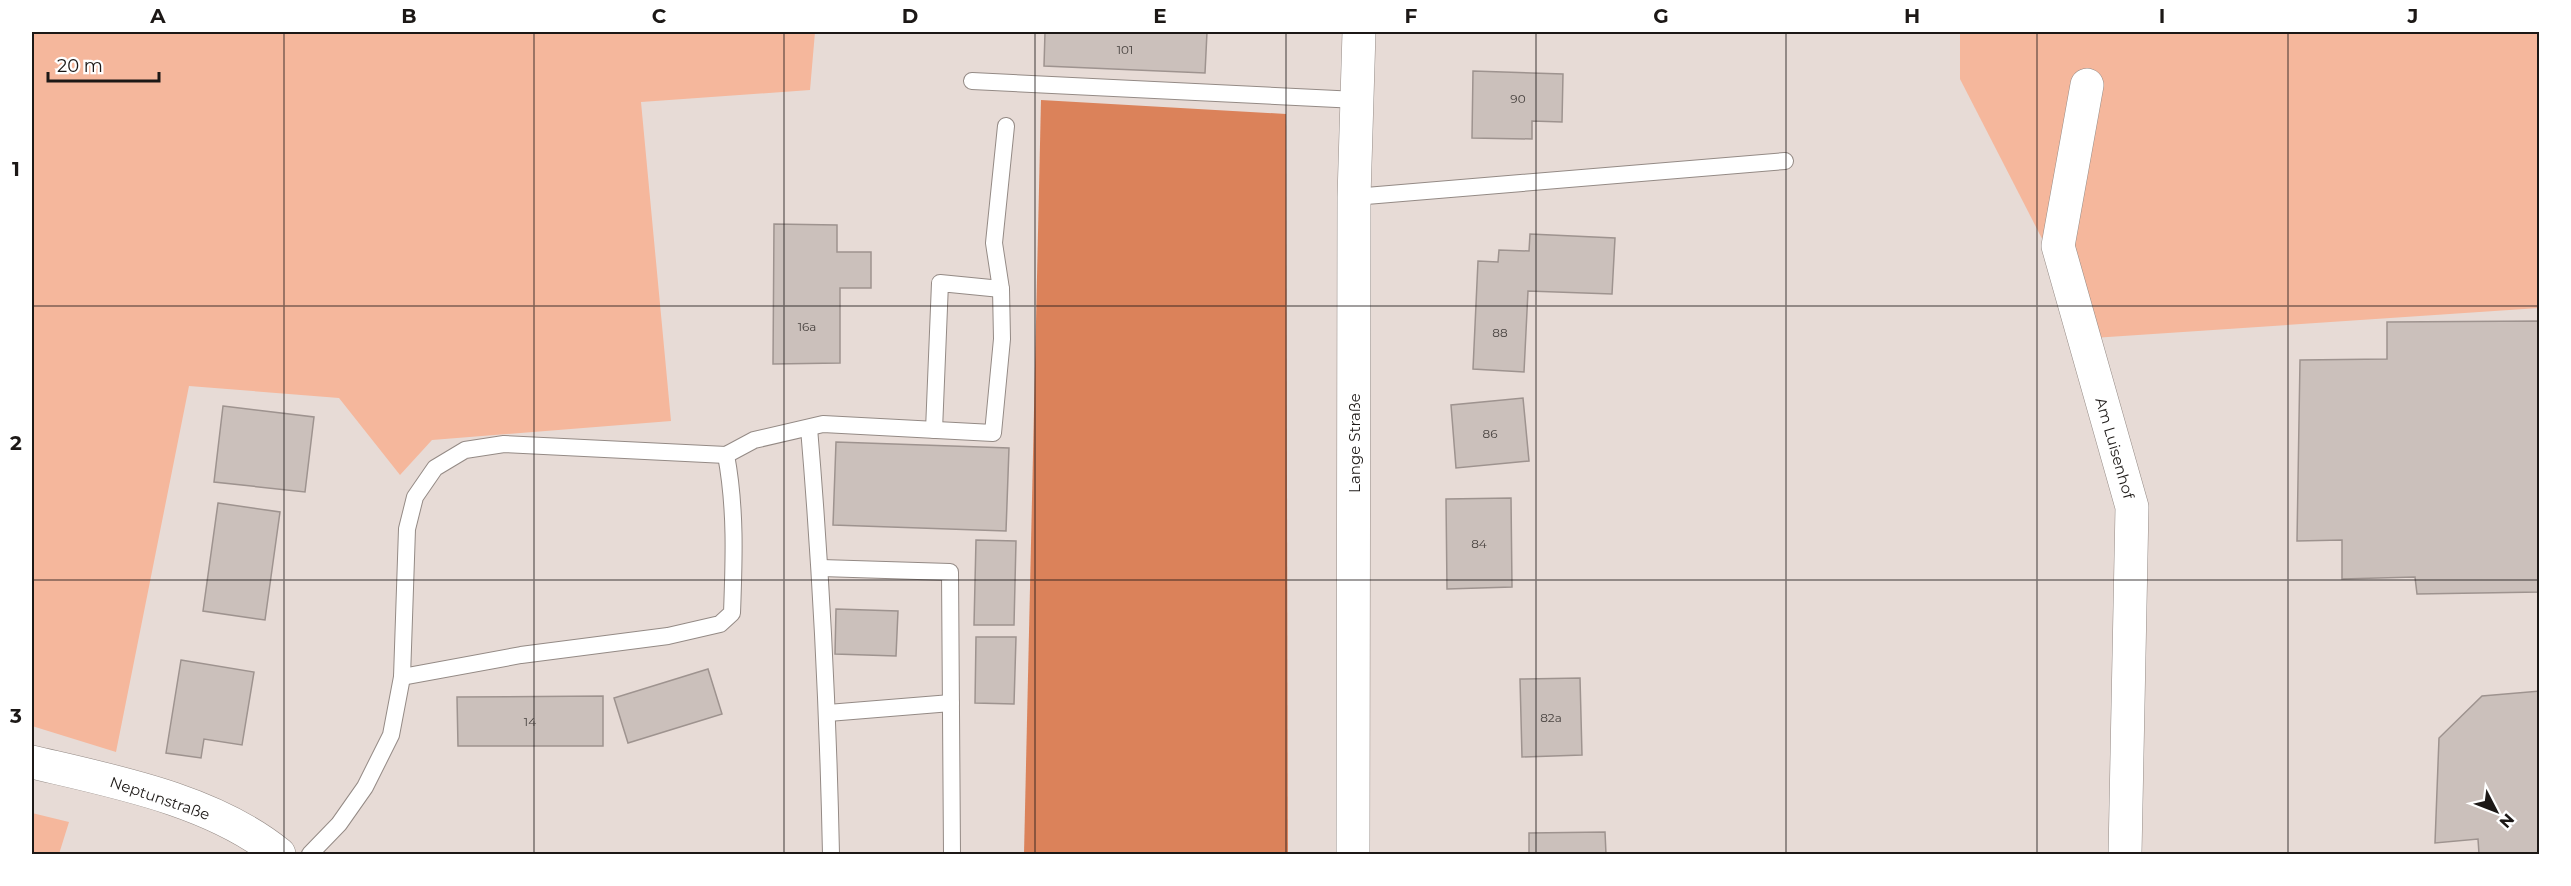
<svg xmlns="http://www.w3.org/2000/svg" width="2571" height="886" viewBox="0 0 2571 886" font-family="Montserrat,sans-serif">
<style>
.green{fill:#f5b79c}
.forest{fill:#db825a}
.building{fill:#cbc0bb;stroke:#9e938f;stroke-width:1.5}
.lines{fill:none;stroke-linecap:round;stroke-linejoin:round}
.lane-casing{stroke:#948a85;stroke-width:18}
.street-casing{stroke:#948a85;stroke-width:34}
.secondary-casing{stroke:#948a85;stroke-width:34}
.lane{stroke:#fff;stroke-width:16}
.street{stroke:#fff;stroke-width:33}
.secondary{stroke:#fff;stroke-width:33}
.grid{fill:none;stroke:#1c1816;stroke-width:1.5;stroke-opacity:0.55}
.labels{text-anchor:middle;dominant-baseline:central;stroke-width:6;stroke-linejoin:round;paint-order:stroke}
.number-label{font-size:12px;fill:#48423f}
.street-label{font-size:15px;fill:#1c1816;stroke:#fff}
.neatline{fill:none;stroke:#1c1816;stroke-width:2}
.grid-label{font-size:20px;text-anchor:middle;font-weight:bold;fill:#1c1816}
</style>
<rect width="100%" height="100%" fill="#e7dbd6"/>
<g class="green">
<polygon points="32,32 815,32 810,90 641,102 671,421 432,440 400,475 339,398 189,386 116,752 32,726"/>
<polygon points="1960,32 2539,32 2539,308 2093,338 1960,79"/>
<polygon points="32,813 69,822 59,854 32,854"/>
</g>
<polygon class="forest" points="1041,100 1286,114 1288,854 1024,854"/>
<g class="building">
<polygon points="1045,32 1207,32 1205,73 1044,66"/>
<polygon points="1473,71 1563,74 1562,122 1532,121 1532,139 1472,138"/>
<polygon points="774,224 837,225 837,252 871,252 871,288 840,288 840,363 773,364"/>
<polygon points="1530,234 1615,238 1612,294 1528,291 1524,372 1473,369 1478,261 1498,262 1499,250 1529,251"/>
<polygon points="2540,321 2540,592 2417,594 2415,577 2342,579 2342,540 2297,541 2300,360 2387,359 2387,322"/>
<polygon points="1523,398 1529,461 1456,468 1451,405"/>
<polygon points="223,406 314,417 305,492 214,482"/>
<polygon points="836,442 1009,448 1006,531 833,525"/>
<polygon points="1511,498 1512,587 1447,589 1446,499"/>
<polygon points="218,503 280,512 265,620 203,611"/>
<polygon points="976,540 1016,541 1014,625 974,625"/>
<polygon points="836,609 898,611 896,656 835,654"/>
<polygon points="976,637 1016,637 1014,704 975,703"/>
<polygon points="181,660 254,672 242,745 204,739 201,758 166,753"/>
<polygon points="708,669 722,714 628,743 614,698"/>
<polygon points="1580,678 1582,755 1522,757 1520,679"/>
<polygon points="2540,691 2540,854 2479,854 2478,839 2435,843 2439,738 2482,696"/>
<polygon points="603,696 603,746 458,746 457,697"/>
<polygon points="1605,832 1606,854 1529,854 1529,833"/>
</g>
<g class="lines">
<g class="lane-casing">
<g id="lane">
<polyline points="972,81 1357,100"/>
<polyline points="1354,197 1785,161"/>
<path d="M809,428C821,570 828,712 831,854"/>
<polyline points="934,430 940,283 1001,289"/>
<polyline points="821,568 950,572 952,854"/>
<path d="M402,677L521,655L668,636L720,624L732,613C734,560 736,508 726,455"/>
<polyline points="828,713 951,703"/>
<polyline points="310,854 339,824 365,787 391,735 402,677 407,529 415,497 435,468 465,450 504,444 726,455 754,440 823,424 993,433 1002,339 1001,289 994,243 1006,126"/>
</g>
</g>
<g class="street-casing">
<g id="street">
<polyline points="2087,85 2058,246 2132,507 2125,854"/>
<path d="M32,762C113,781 213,800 279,854"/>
</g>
</g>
<g class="secondary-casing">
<polyline id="secondary" points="1353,854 1354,197 1359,32"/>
</g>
<use href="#lane" class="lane"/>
<use href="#street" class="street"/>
<use href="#secondary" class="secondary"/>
</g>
<path class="grid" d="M284,32V854M534,32V854M784,32V854M1035,32V854M1286,32V854M1536,32V854M1786,32V854M2037,32V854M2288,32V854M32,306H2540M32,580H2540"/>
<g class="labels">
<g class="number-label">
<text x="1125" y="49">101</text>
<text x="1518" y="98">90</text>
<text x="807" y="326">16a</text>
<text x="1500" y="332">88</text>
<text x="1490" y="433">86</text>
<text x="1479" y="543">84</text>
<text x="1551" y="717">82a</text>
<text x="530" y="721">14</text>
</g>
<g class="street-label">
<text transform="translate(1354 443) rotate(-90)">Lange Straße</text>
<text transform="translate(2115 448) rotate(74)">Am Luisenhof</text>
<text transform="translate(160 798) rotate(19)">Neptunstraße</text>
</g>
</g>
<rect width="2571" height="886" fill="none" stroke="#ffffff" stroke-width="66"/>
<g transform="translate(2496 811) rotate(132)" stroke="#ffffff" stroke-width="4.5" paint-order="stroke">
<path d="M0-4.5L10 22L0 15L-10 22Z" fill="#1c1816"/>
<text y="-9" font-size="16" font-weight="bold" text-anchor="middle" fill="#1c1816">N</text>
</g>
<path d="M48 72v9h111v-9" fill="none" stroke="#1c1816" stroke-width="3"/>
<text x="57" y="72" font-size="18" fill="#1c1816" stroke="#ffffff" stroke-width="4.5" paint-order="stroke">20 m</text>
<rect x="33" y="33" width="2505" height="820" class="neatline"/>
<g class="grid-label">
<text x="158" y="23">A</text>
<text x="409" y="23">B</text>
<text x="659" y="23">C</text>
<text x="910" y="23">D</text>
<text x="1160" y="23">E</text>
<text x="1411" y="23">F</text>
<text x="1661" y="23">G</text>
<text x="1912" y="23">H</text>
<text x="2162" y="23">I</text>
<text x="2413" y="23">J</text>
<text x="16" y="176">1</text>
<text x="16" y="450">2</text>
<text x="16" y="723">3</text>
</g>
</svg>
